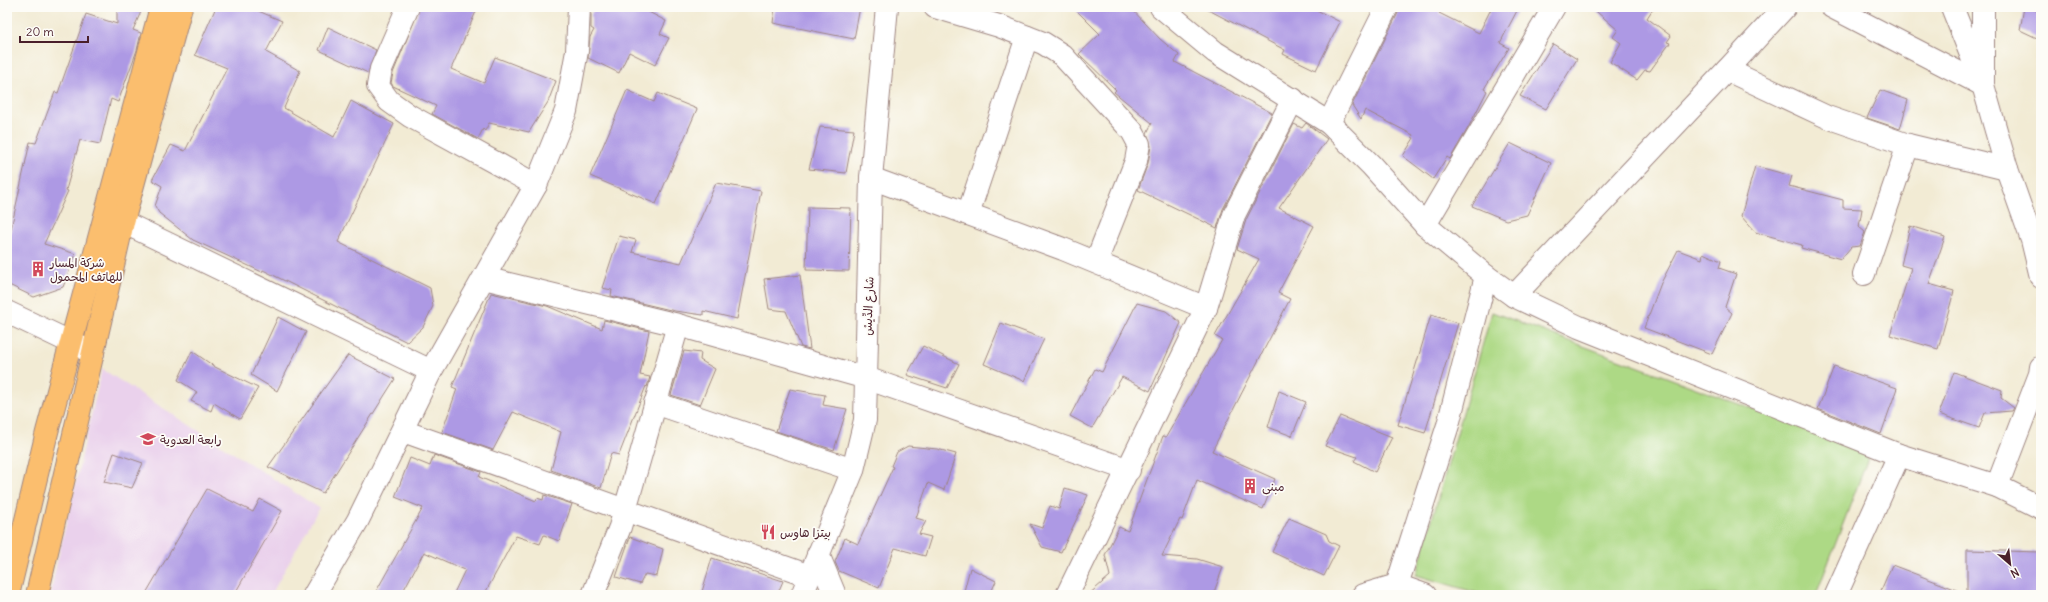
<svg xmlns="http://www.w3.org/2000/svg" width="2048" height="602" viewBox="0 0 2048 602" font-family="Delius,'Playpen Sans Arabic',sans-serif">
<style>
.built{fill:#ead1ec}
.green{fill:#add985;stroke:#7c7c58}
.building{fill:#ad99e4}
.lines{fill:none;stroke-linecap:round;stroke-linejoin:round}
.street-casing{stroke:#9e8580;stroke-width:24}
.primary-casing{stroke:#9e8580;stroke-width:24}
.street{stroke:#fff;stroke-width:22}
.primary{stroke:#fbbe6e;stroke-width:22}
.labels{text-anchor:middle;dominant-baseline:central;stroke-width:3.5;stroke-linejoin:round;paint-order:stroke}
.poi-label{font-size:12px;fill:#4a1f2b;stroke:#fdfcf7;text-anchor:start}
.street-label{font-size:12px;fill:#4a1f2b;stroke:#fdfcf7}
</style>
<rect width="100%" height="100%" fill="#fdfcf7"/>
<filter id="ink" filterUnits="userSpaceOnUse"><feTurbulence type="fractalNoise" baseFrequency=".025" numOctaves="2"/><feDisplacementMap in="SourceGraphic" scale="8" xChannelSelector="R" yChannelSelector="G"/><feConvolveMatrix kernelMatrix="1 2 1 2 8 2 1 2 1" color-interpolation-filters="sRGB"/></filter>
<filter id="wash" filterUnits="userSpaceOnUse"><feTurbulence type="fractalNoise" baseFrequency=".012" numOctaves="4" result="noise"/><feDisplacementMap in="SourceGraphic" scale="16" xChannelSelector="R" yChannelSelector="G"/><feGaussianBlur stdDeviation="0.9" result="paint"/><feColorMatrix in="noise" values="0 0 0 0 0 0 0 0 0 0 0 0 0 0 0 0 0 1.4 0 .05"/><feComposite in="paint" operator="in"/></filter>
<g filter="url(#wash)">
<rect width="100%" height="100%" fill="#f2ebd4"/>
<polygon class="built" points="102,369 319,508 271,595 51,595 54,576"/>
<polygon class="green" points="1492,312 1870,453 1816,595 1484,595 1416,575"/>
<g id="blocks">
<g class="building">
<polygon points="117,7 143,7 133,30 141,33 137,50 118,102 111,99 100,144 80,140 66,190 68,191 44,244 76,254 63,287 34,297 7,284 7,232 10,233 30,142 36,143 55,92 58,93 86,14 117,24"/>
<polygon points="216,7 249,7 282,21 266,52 300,71 284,108 334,137 351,101 394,124 338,242 430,288 433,306 423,327 407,342 263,270 262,272 193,240 159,213 155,206 162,186 152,180 171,145 185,151 227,68 195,55"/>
<polygon points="420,7 478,7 451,69 484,83 495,57 556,81 548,102 529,132 489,123 485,131 483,129 478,139 432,114 436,106 393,86 391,83 393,73"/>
<polygon points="595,7 639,7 666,21 660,34 669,38 655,65 629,52 619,73 588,58 590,37 594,30 591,28 591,14"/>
<polygon points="775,7 860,7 854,39 773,23"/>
<polygon points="1073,7 1130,7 1160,39 1179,55 1175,62 1272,113 1223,209 1217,228 1138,190 1148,163 1151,146 1147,133 1152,123 1114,92 1116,90 1079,54 1100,34"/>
<polygon points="1203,7 1311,7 1340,22 1316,70 1283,54 1285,50"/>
<polygon points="1401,7 1443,7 1439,13 1479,33 1492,7 1519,7 1500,43 1509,48 1484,89 1487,91 1468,128 1450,159 1447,157 1433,179 1403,156 1414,138 1412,137 1413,135 1365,110 1361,119 1352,105"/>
<polygon points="1591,7 1654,7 1647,18 1671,36 1667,42 1670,43 1650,71 1645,70 1637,80 1610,62 1621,43 1613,37 1618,30"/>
<polygon points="2024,7 2030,7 2041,14 2041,40 2020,30"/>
<polygon points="328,27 376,50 368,73 319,50"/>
<polygon points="1553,44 1577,59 1546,109 1520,96"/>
<polygon points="627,90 654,102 658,93 697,109 656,204 590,176"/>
<polygon points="1880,90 1908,100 1900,129 1867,118"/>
<polygon points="1306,123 1327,139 1279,208 1314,226 1278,293 1290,299 1212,451 1275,479 1263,509 1197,480 1182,520 1180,519 1162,556 1197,559 1223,567 1213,595 1088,595 1110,576 1105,555 1119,527 1128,531 1163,436 1166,437 1222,340 1215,336 1259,259 1237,249 1246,220 1294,124 1302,128"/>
<polygon points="820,127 854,130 846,173 809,169"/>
<polygon points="1510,143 1551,163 1527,215 1506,220 1472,206"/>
<polygon points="1755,166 1792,176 1789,186 1843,200 1843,208 1862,209 1859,227 1865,232 1860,246 1851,247 1841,259 1801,248 1802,245 1755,232 1741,216"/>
<polygon points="716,183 761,191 737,319 703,311 703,315 675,311 611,296 612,290 602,288 619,236 636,240 632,252 681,263"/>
<polygon points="808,207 851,208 849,271 806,270"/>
<polygon points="1910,226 1945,237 1929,284 1954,291 1938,349 1890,335 1911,268 1901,265"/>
<polygon points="1678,250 1702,259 1703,253 1721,261 1719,268 1736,274 1725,307 1732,313 1712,354 1644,328 1661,283"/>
<polygon points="800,275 810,349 801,347 786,311 769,309 764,279"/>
<polygon points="491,293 547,306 602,329 604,320 649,331 640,375 650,377 647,387 646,386 619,455 611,453 601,488 551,470 561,432 513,412 493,450 442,432 457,389 452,387"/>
<polygon points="1137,303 1166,311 1181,323 1150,391 1122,377 1092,428 1070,416 1095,369 1102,372"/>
<polygon points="1431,315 1458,323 1425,433 1398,425"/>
<polygon points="278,317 306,332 277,391 251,375"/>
<polygon points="1001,323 1044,339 1024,381 984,364"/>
<polygon points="923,346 959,364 947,388 907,375"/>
<polygon points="192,351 215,367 258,388 240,419 214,403 211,411 191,401 197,392 178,380"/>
<polygon points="684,351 701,353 700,360 715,369 700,405 671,395"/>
<polygon points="348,355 395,379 323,493 268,467"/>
<polygon points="1834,366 1897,388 1881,434 1818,409"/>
<polygon points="1954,372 2002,390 2001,398 2014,408 2012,411 1985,413 1979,428 1939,414"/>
<polygon points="790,389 825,395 823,405 847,409 834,450 776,431"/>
<polygon points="1279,391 1306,402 1292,436 1268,427"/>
<polygon points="1340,416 1392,437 1375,472 1354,461 1357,457 1325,446"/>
<polygon points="908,446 937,449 956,454 944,490 928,483 916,518 926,521 919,534 931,537 925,556 895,548 879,588 839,571 835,562 845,538 858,544 893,467 891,466 897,452"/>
<polygon points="114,453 143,463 132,488 104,482"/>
<polygon points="434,455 481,472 479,477 536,501 537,498 543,500 544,495 572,504 559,541 544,535 540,544 516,536 484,595 453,595 465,570 424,552 401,595 374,595 423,508 395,497 410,458 430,466"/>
<polygon points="1065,488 1088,495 1061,552 1042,547 1030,524 1042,528 1050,506 1059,509"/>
<polygon points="207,489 253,512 260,499 282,511 234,595 145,595"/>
<polygon points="1289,518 1326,534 1329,541 1339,546 1324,576 1272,552"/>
<polygon points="630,537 663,549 657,576 645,574 640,584 616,577"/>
<polygon points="1967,550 2041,552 2041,595 1967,595"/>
<polygon points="712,558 783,581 777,595 701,595"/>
<polygon points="1892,565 1965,593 1965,595 1879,595"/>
<polygon points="970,568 996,581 990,595 963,595"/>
</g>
</g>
</g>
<g filter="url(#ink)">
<use href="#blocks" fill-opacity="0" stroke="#9e8580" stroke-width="1"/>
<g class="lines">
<g class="street-casing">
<g id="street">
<polyline points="408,7 381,69 378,86 389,101 410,116 536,185"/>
<polyline points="935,7 999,26 1043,43 1062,55 1132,131 1139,144 1136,161 1096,262"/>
<polyline points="1161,7 1215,52 1329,123 1371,165 1425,225 1486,276 1514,296 1579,327 1899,455 1997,486 2041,508"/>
<polyline points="1832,7 1983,85 1983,7"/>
<polyline points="1952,7 1983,85 2007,169 2032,240 2041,277"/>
<polyline points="1727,70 1827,117 1908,145 2007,169"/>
<polyline points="1329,123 1387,7"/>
<polyline points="871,178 1063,249 1206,308"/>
<polyline points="968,214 1027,37"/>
<polyline points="123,222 431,371"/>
<polyline points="1425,225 1554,7"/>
<polyline points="1864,274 1908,145"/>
<polyline points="484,278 678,325 866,378 1129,470"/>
<polyline points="1514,296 1727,70 1785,7"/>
<polyline points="7,312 93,353"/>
<polyline points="655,403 853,470"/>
<polyline points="403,431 810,576"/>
<polyline points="1997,486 2040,374 2041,367"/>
<polyline points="818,554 835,595"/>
<polyline points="1397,585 1448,425 1486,276"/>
<polyline points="314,595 358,520 431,371 536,185 566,111 577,51 579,7"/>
<polyline points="593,595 620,527 678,325"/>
<polyline points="802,595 853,470 865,420 871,178 887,7"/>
<polyline points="1067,595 1206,308 1234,215 1293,99"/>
<polyline points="1363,595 1397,585 1425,595"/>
<polyline points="1836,595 1899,455"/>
</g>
</g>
<g class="primary-casing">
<g id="primary">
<polyline points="8,595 47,432 161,7"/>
<polyline points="37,595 123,222 181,7"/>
</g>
</g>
<use href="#street" class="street"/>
<use href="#primary" class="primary"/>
</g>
</g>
<defs>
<g id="building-bare" transform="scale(1.2)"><path d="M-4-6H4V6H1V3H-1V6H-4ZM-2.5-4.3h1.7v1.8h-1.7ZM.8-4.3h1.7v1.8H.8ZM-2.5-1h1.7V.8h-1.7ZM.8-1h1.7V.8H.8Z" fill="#d1495b" stroke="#fdfcf7" stroke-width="2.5" paint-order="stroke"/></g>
<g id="school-bare" transform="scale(1.2)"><path d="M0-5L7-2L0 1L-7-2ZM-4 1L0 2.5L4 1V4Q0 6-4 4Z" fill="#d1495b" stroke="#fdfcf7" stroke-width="2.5" paint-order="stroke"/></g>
<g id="restaurant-bare" transform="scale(1.2)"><path d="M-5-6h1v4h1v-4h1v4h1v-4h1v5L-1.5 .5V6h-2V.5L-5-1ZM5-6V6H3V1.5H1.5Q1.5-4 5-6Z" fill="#d1495b" stroke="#fdfcf7" stroke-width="2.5" paint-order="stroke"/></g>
</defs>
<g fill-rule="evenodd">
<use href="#building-bare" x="38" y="269"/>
<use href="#school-bare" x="148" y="439"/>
<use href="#building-bare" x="1250" y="486"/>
<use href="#restaurant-bare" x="768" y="532"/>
</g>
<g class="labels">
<g class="poi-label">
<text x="50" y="262">شركة المسار<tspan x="50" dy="14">للهاتف المحمول</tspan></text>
<text x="160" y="439">رابعة العدوية</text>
<text x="1262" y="486">مبنى</text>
<text x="780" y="532">بيتزا هاوس</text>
</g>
<g class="street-label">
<text transform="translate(868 306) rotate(-88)">شارع الدِّيسْ</text>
</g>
</g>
<rect width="2048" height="602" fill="none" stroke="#fdfcf7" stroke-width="24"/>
<g transform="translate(2010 564) rotate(152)" stroke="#fdfcf7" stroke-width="3" paint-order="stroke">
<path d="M0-3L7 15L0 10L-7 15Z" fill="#4a1f2b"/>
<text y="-6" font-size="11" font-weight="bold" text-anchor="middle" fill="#4a1f2b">N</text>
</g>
<path d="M20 36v6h68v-6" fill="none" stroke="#4a1f2b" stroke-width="2"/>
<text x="26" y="36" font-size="12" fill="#4a1f2b" stroke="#fdfcf7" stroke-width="3" paint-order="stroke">20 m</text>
</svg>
